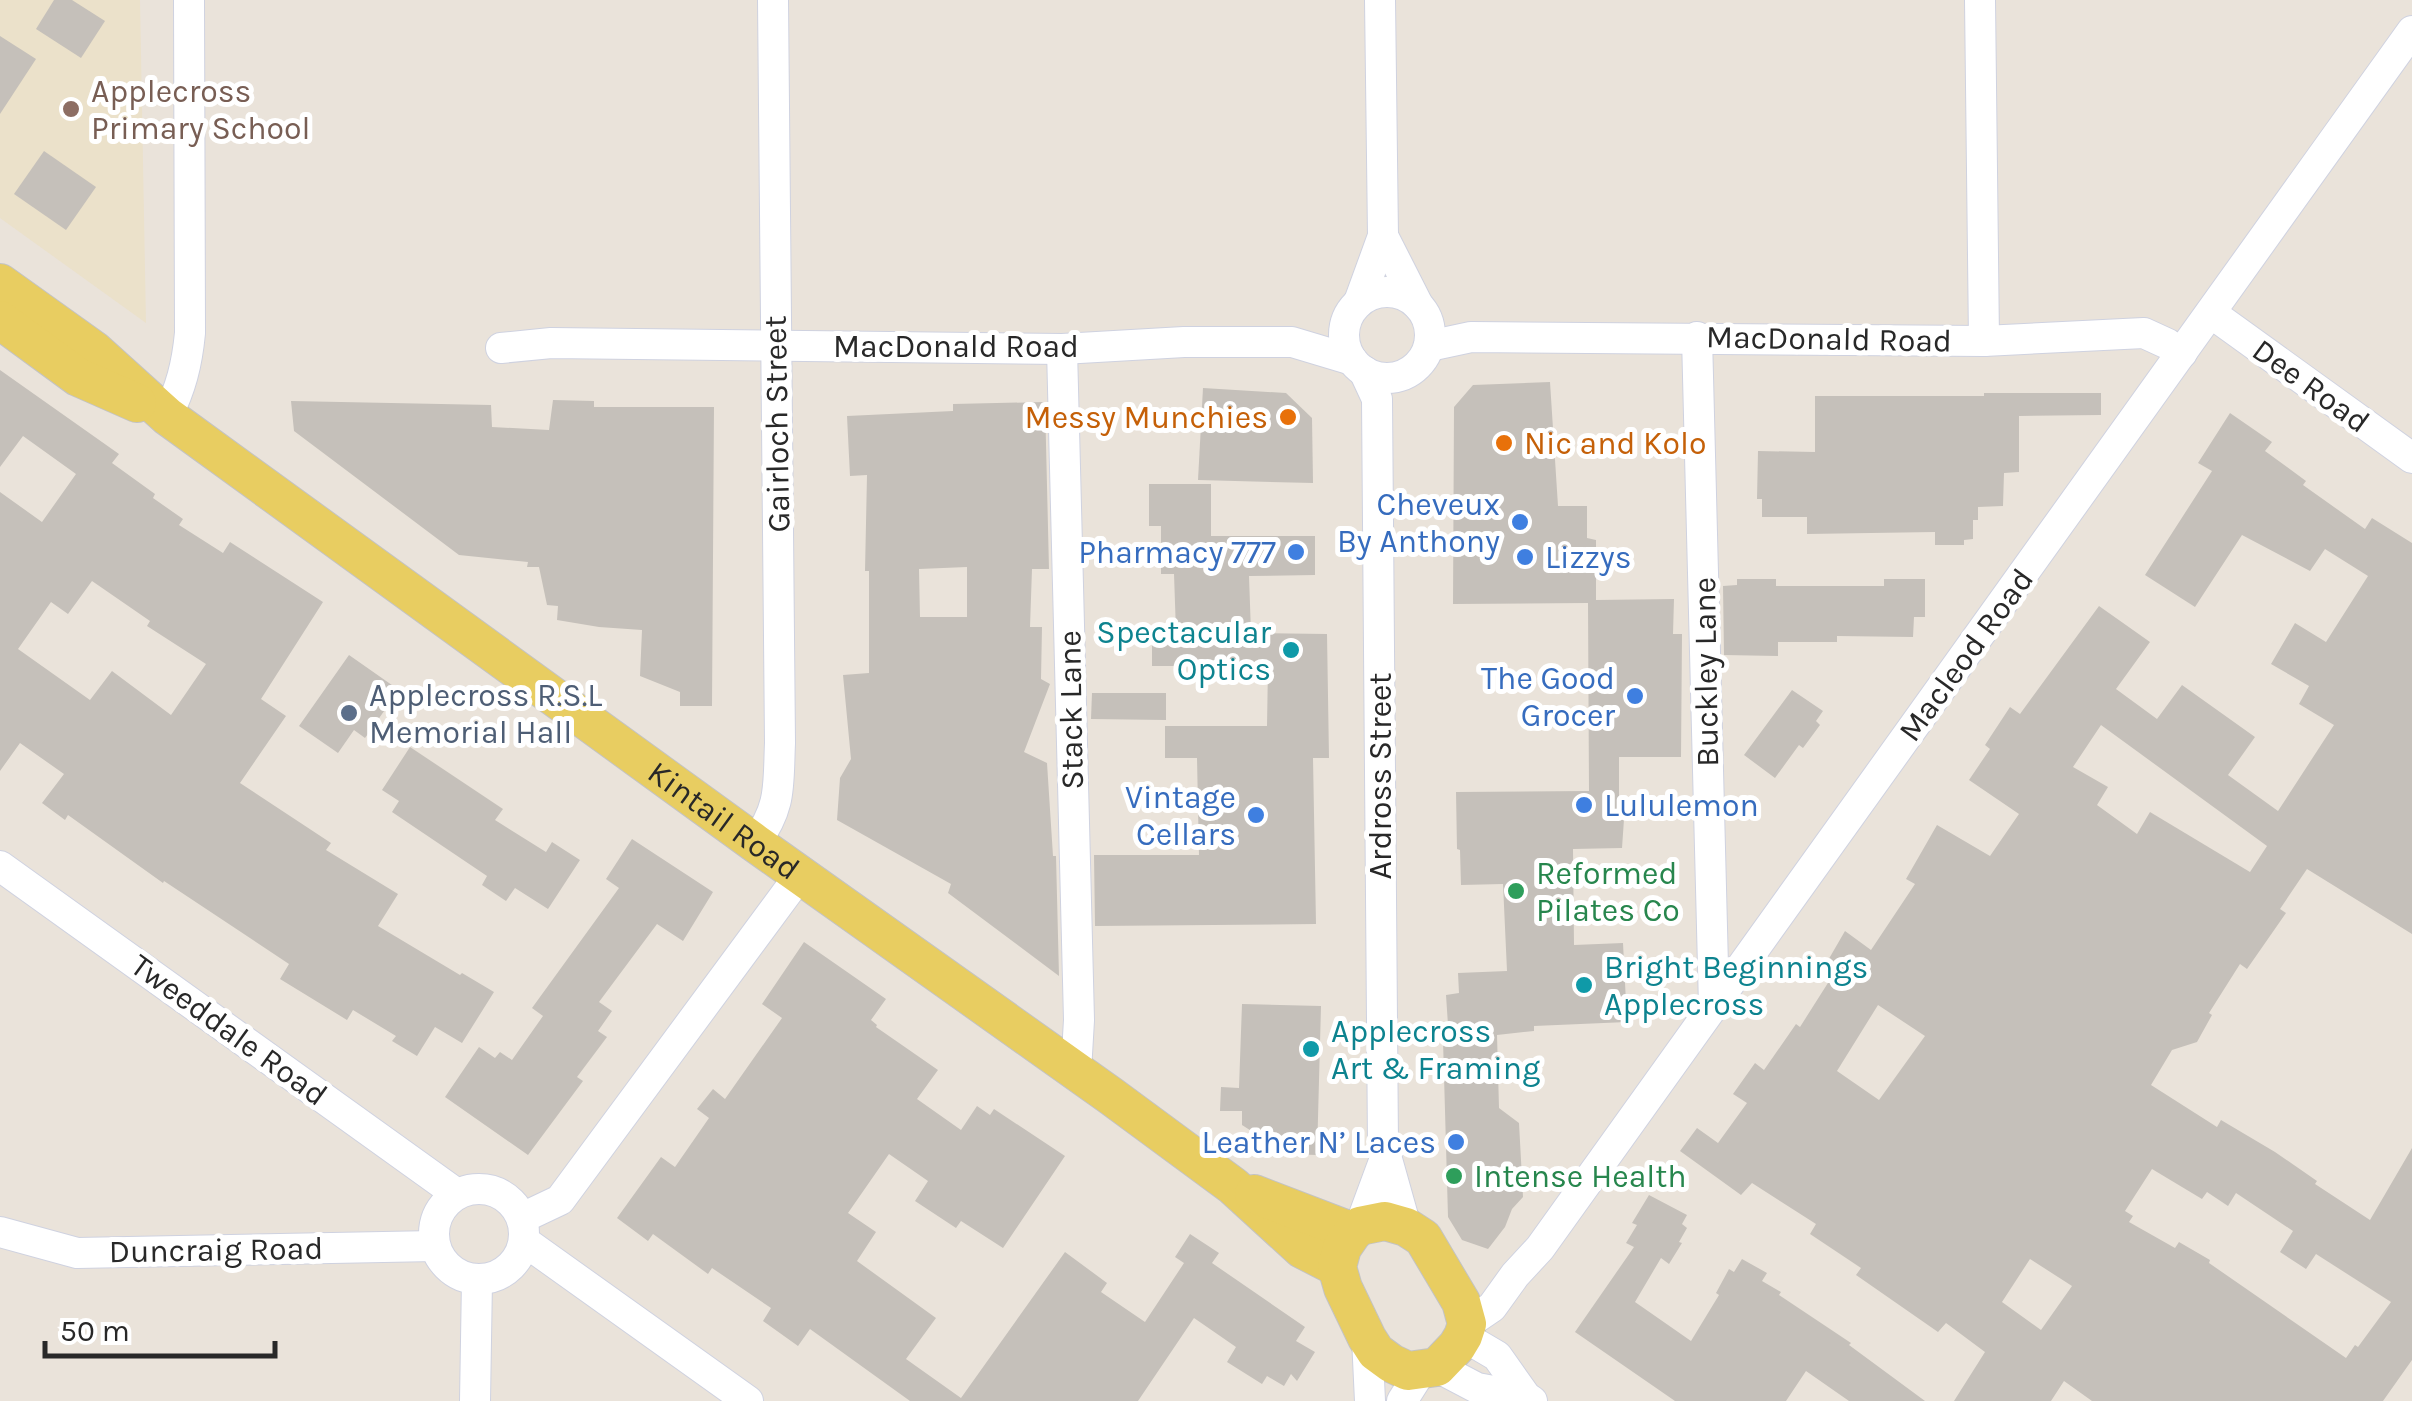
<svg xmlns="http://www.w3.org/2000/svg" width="2412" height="1401" viewBox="0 0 2412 1401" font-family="Karla,sans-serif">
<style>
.education{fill:#ebe1ca}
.building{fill:#c5c0ba;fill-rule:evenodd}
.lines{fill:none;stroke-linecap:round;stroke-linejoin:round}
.minor-casing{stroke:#cfd2e0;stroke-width:32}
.major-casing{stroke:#c3c3c3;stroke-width:40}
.minor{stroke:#fff;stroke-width:30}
.major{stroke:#e8cd61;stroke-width:38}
.education-dot{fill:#8d6e63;stroke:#fff;stroke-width:4}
.food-dot{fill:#e8710a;stroke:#fff;stroke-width:4}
.shop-dot{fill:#3f7fe0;stroke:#fff;stroke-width:4}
.culture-dot{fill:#0f9aa8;stroke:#fff;stroke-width:4}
.service-dot{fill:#5c6f8a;stroke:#fff;stroke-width:4}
.leisure-dot{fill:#2e9e5b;stroke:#fff;stroke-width:4}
.labels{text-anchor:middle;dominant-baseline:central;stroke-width:10;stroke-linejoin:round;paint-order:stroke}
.education-label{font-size:32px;fill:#785e54;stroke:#fff;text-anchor:start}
.street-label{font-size:32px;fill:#282828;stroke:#fff}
.food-label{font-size:32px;fill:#c56008;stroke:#fff;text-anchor:end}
.shop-label{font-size:32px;fill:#366cbe;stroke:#fff;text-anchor:end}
.culture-label{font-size:32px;fill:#0d838f;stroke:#fff;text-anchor:start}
.service-label{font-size:32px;fill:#4e5e75;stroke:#fff;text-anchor:start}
.leisure-label{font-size:32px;fill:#27864d;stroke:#fff;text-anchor:start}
</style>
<rect width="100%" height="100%" fill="#eae3da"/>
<polygon class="education" points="0,0 140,0 146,323 0,218"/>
<g class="building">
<polygon points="54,0 72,0 105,21 81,58 36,29"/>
<polygon points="0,36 36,59 0,114"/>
<polygon points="44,151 96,187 66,230 14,194"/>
<path d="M0,370L119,454L112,463L155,494L153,498L183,519L179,525L223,553L230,542L323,602L261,699L286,716L240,783L331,843L326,850L398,894L378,926L460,975L462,973L494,992L462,1043L435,1027L417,1056L392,1041L396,1036L353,1010L347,1020L280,979L289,964L164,881L163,883L68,815L65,820L42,803L64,774L20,743L0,771V492L42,522L76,474L23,436L0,467ZM92,581L150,621L147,626L206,664L171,715L112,671L90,700L18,649L51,602L68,614Z"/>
<polygon points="1550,382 1558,506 1587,506 1587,538 1596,540 1596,600 1674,599 1673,634 1682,634 1681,757 1619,757 1619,805 1625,805 1622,848 1573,849 1574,945 1623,943 1627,1022 1534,1026 1534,1031 1497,1035 1499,1108 1519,1123 1523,1197 1512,1209 1505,1227 1488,1249 1462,1240 1448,1217 1443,1040 1449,1040 1446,995 1459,993 1458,973 1507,971 1503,884 1461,885 1460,850 1457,849 1456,792 1589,791 1588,603 1453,604 1454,407 1473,385"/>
<polygon points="1203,388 1286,393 1312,418 1313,483 1198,480"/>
<polygon points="1984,393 2101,393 2101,415 2019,416 2019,472 2004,473 2003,506 1978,507 1978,520 1973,520 1973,539 1964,540 1964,545 1935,545 1935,532 1807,534 1807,517 1762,517 1762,499 1757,499 1758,451 1815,452 1815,396 1984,396"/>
<polygon points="553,400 594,401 594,407 714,407 712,706 680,706 680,692 640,676 642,630 599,627 557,620 558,606 547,605 539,567 527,567 528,562 459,555 294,431 291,401 491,405 492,427 549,430"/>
<path d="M1045,402L1049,569H1032L1030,627H1042L1041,679L1050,684L1024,752L1047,763L1053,856H1056L1059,976L948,893L951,884L837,820L840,778L851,759L843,675L869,673V571H865L867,475L850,476L847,416L953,411V404ZM967,567V617H920L919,569Z"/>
<path d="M2230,413L2272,442L2265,451L2306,481L2303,485L2365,529L2372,518L2412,543V934L2307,869L2280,909L2286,913L2247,969L2240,964L2209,1013L2212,1015L2197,1042L2172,1050L2151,1085L2217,1127L2221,1120L2275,1152L2317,1181L2315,1184L2370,1220L2412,1148V1360L2383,1401H2092L2064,1381L2051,1401H1954L1985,1352L1946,1323L1938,1332L1856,1275L1861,1268L1810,1234L1816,1224L1752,1183L1741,1195L1680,1151L1697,1128L1718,1143L1747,1103L1733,1094L1755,1063L1764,1070L1796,1024L1800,1027L1833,975L1823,969L1845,931L1871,950L1915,884L1906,879L1937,825L1990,856L2019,814L1969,780L1990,749L1985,745L2010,707L2020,714L2099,606L2150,642L2116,689L2157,719L2182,685L2255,737L2228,775L2278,811L2334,725L2299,704L2309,686L2271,664L2295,623L2326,642L2368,576L2325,549L2310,571L2242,535L2195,607L2145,575L2212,471L2198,463ZM2101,725L2267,846L2250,872L2150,812L2137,834L2097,805L2108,787L2073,767ZM1878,1005L1925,1036L1879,1100L1837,1071ZM2152,1169L2202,1199L2207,1192L2228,1206L2236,1193L2293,1231L2280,1252L2306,1269L2316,1254L2391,1302L2358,1347L2355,1345L2346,1358L2209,1263L2210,1260L2179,1242L2175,1248L2129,1222L2133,1216L2125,1211ZM2030,1259L2072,1286L2041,1330L2002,1302Z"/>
<polygon points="1149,484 1211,484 1211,536 1315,536 1315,575 1249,576 1251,633 1327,634 1329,758 1313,758 1316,924 1095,926 1094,855 1199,855 1197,758 1165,758 1165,726 1267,726 1268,666 1152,666 1152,632 1176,632 1174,574 1161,574 1161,526 1149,526"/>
<polygon points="1737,579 1776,579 1776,586 1884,586 1884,579 1925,579 1925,617 1914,617 1913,637 1837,636 1837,642 1778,642 1778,656 1724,655 1723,586 1737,585"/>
<polygon points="349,655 399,690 365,738 354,730 338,753 299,726"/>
<polygon points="1792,690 1823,711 1816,721 1820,725 1803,748 1799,745 1775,778 1744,755"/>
<polygon points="1092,693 1166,693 1166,720 1091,719"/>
<polygon points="410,747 503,809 495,820 546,852 552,842 580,860 548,909 515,888 506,901 482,885 487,876 392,812 399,801 382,790"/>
<polygon points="632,839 713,892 683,941 657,924 599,1002 612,1011 598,1031 607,1037 577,1077 583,1081 528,1155 445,1097 479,1047 495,1058 500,1052 512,1060 543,1016 532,1008 619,888 606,879"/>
<polygon points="804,942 886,999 871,1020 877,1025 876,1027 938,1070 917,1099 961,1130 977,1106 990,1115 994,1109 1065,1156 1003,1248 961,1221 956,1228 915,1201 928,1181 889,1154 848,1213 876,1232 857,1261 936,1318 906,1359 961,1398 1065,1252 1107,1283 1101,1292 1145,1322 1184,1263 1175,1257 1190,1234 1219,1253 1212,1263 1305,1327 1296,1341 1315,1352 1297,1381 1291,1374 1284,1386 1267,1376 1262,1384 1227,1362 1236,1347 1194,1318 1138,1401 910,1401 810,1329 798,1346 763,1321 771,1308 712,1268 708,1274 653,1234 648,1241 617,1218 661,1157 675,1167 709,1118 697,1109 713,1089 725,1099 782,1018 762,1004"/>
<polygon points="1242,1004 1321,1006 1317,1155 1287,1154 1242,1125 1242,1111 1220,1111 1221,1087 1239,1088"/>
<polygon points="1649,1195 1687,1215 1682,1224 1687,1228 1679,1242 1682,1243 1669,1264 1661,1258 1635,1302 1691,1341 1719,1295 1716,1293 1729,1269 1734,1272 1742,1259 1767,1273 1762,1281 1781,1292 1779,1295 1851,1343 1849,1345 1925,1401 1849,1401 1806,1371 1786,1401 1675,1401 1575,1332 1634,1247 1626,1243 1637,1225 1632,1223"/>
</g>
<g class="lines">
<g class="minor-casing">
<g id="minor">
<polyline points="1980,0 1984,341"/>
<polyline points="1383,236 1418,305"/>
<circle cx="1387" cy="335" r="43"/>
<polyline points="1359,302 1383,236 1380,0"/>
<polyline points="2211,313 2412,458"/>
<polyline points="1697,337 1714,1006"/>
<polyline points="1429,346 1471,337 1984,341 2144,333 2168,344 2182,353"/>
<polyline points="501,348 551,343 1062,349 1184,342 1292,342 1352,360"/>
<polyline points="1062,349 1079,1020 1076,1071"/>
<polyline points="1364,371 1377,399 1383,1145 1406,1227"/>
<path d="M167,416C181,388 187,364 190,333L189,0"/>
<path d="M755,843C782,806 778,786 780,743L773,0"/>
<polyline points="0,866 457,1194"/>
<circle cx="479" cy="1234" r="45"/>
<polyline points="522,1218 560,1200 800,875"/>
<polyline points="1360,1226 1387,1153"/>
<polyline points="0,1232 77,1253 435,1246"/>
<polyline points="524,1241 748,1401"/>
<polyline points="1467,1324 1492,1307 1515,1275 1540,1248 2412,31"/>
<polyline points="1463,1336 1497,1356 1526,1397 1532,1401"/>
<polyline points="1367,1338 1370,1401"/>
<polyline points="1437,1367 1477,1388 1526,1397"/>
<polyline points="475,1401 477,1280"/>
<polyline points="1402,1401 1423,1368"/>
</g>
</g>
<g class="major-casing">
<g id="major">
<path id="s1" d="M0,283L95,351L167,416L755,843L1111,1096L1233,1186L1302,1249L1337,1267"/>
<polyline points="0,320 78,377 137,403"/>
<polyline points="1254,1194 1353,1232"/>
<polygon points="1385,1221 1406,1227 1423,1238 1461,1302 1467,1324 1463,1336 1457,1346 1437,1367 1408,1371 1391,1363 1376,1352 1367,1338 1343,1288 1337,1267 1342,1248 1353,1232 1360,1226"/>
</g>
</g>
<use href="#minor" class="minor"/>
<use href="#major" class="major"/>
</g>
<circle class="education-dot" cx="71" cy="109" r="10"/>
<g class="food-dot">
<circle cx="1288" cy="417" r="10"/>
<circle cx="1504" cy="443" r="10"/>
</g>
<g class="shop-dot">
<circle cx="1520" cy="522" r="10"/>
<circle cx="1296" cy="552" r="10"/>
<circle cx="1525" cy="557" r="10"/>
<circle cx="1635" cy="696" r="10"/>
<circle cx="1584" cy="805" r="10"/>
<circle cx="1256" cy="815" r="10"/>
<circle cx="1456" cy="1142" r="10"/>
</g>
<g class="culture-dot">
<circle cx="1291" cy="650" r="10"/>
<circle cx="1584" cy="985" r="10"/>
<circle cx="1311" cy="1049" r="10"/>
</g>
<circle class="service-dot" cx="349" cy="713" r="10"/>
<g class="leisure-dot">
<circle cx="1516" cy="891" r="10"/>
<circle cx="1454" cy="1176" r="10"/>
</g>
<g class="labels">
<g class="education-label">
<text x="91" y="91">Applecross<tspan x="91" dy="37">Primary School</tspan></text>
</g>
<g class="street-label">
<text transform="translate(1829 339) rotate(1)">MacDonald Road</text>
<text x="956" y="346">MacDonald Road</text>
<text transform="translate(2311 386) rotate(36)">Dee Road</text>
<text transform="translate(777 424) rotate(-91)">Gairloch Street</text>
<text transform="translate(1966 655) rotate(-54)">Macleod Road</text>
<text transform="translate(1706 672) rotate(-91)">Buckley Lane</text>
<text transform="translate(1071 710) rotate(-91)">Stack Lane</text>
<text transform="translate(1380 776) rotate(-90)">Ardross Street</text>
<text stroke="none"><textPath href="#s1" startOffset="902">Kintail Road</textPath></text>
<text transform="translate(229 1030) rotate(36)">Tweeddale Road</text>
<text transform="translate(216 1250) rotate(-1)">Duncraig Road</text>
</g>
<g class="food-label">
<text x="1268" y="417">Messy Munchies</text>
<text x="1524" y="443" text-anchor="start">Nic and Kolo</text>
</g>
<g class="shop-label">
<text x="1500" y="504">Cheveux<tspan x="1500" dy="37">By Anthony</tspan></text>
<text x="1276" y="552">Pharmacy 777</text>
<text x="1545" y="557" text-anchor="start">Lizzys</text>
<text x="1615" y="678">The Good<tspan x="1615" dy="37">Grocer</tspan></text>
<text x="1236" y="797">Vintage<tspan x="1236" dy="37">Cellars</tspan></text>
<text x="1604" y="805" text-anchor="start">Lululemon</text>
<text x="1436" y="1142">Leather N’ Laces</text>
</g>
<g class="culture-label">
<text x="1271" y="632" text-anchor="end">Spectacular<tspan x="1271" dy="37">Optics</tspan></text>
<text x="1604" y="967">Bright Beginnings<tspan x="1604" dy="37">Applecross</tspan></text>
<text x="1331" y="1031">Applecross<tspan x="1331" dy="37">Art &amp; Framing</tspan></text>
</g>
<g class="service-label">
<text x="369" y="695">Applecross R.S.L<tspan x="369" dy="37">Memorial Hall</tspan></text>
</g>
<g class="leisure-label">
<text x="1536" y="873">Reformed<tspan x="1536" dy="37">Pilates Co</tspan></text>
<text x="1474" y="1176">Intense Health</text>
</g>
</g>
<path d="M45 1341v15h230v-15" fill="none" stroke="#282828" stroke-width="5"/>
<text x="60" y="1341" font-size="30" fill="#282828" stroke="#ffffff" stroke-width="8" paint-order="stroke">50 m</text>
</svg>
